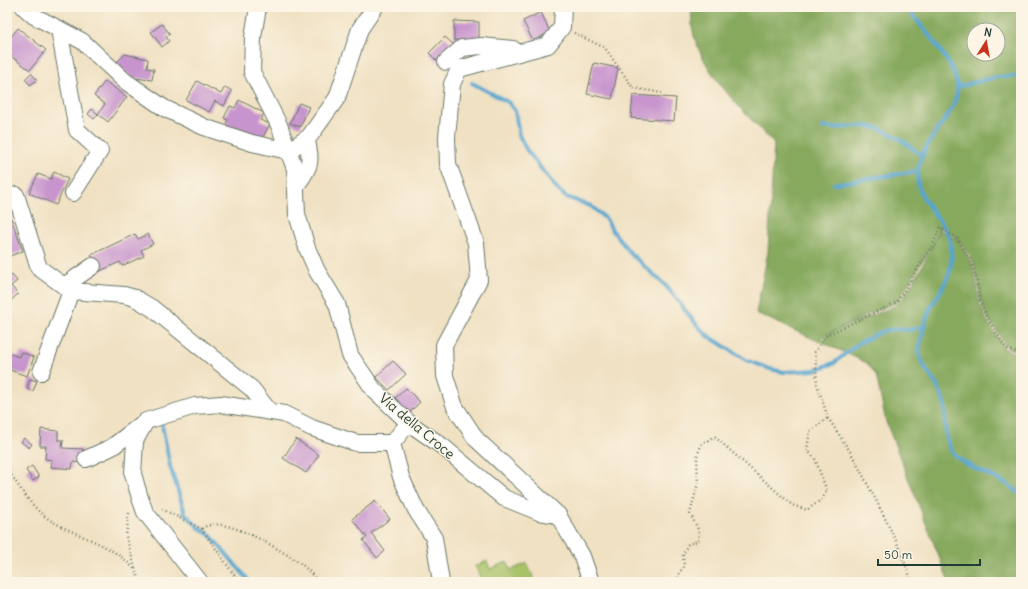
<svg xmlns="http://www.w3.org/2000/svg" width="1028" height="589" viewBox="0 0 1028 589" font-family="Delius,sans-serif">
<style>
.green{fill:#a9c369;stroke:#64804e}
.forest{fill:#86a95d;stroke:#527348;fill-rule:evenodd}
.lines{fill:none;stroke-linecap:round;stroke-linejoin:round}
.stream{stroke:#56a5cf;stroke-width:4}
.building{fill:#c794ce}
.minor-casing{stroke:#687666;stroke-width:18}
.path{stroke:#687666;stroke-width:2.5;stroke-dasharray:1 3;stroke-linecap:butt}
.minor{stroke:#fff;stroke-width:16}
.labels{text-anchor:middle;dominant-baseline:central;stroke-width:3;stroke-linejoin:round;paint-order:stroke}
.street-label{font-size:14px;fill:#1f3d34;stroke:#fcf5e5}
</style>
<rect width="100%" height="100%" fill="#fcf5e5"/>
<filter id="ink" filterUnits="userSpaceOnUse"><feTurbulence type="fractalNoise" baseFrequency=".025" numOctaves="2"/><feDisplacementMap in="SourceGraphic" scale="8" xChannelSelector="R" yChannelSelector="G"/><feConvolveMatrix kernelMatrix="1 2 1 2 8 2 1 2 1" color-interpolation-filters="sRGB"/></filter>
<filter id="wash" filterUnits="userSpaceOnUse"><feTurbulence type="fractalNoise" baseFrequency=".012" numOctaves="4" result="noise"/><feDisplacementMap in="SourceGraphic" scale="16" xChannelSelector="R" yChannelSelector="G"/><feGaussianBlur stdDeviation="0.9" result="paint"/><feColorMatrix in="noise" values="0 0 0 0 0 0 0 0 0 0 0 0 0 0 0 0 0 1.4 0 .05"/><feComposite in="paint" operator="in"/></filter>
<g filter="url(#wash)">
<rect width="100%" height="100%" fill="#f0e1c3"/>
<polygon class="green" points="487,561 490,569 507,562 511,570 527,563 535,582 480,582 482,581 475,566"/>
<g class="forest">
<path d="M692,7H1021V354L1007,347L988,318L981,302L978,280L973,260L957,238L940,227L933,244L897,302L850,322L824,336L820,342L756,313L768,252L774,144C742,108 685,60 692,7ZM974,30H998V54H974Z"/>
<path d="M940,230L956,239L971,261L976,280L979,302L986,319L1005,349L1021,356V582H949L886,422L876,375L867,363L822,342C836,322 878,317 897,304C906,298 936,242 940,230Z"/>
</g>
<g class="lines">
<g class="stream">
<polyline points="880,7 907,9"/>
<path d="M906,7C920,25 957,64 957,87C958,98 952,109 946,118C935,133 921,151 918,170C912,201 948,218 951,246C954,273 945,284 932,305C927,314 924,326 922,336C921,342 918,349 919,354C923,371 939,383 943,399C948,416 942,433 951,450C962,469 1004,476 1021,495"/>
<polyline points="705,10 733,7"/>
<polyline points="472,83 508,102 515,111 519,135 526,149 557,189 566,197 591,206 606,219 612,230 631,254 666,286 697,325 707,335 746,360 770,369 784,372 815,370 834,363 859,343 883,331 897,329 910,330 924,326"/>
<polyline points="957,87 996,77 1021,76"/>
<path d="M822,127C838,130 847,126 862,126C884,125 907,143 922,156"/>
<polyline points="834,184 917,171"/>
<polyline points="161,420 170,466 185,513 198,527 210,535 250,582"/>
</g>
</g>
<g id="blocks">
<g class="building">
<polygon points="541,12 550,32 533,41 523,21"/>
<polygon points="454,21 479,22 479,41 454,40"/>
<polygon points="162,24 170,34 166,37 169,41 162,47 151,32"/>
<polygon points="18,28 46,50 30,70 8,54 12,50 7,46 7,42"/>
<polygon points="445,37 454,45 437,61 429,53"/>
<polygon points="125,54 148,59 147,68 154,69 152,80 133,78 115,64"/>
<polygon points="594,63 618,68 612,99 587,94"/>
<polygon points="31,73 37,80 30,85 25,79"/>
<polygon points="105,81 127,97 108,122 98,114 105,104 94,96"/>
<polygon points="197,81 221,94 225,87 232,91 224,106 215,101 209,112 186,100"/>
<polygon points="633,95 676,98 674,121 631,118"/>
<polygon points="239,100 264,113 260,120 270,124 262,139 224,128 228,120 224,118 230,106 235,108"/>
<polygon points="299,103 309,107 300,127 290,123"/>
<polygon points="92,109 98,114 94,119 88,114"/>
<polygon points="54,172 68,179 56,205 29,193 38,174 51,179"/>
<polygon points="11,218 23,251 7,257 7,220"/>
<polygon points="135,234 138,239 148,234 153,244 141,250 144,256 122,266 120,262 100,271 91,255"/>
<polygon points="12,275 17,281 11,286 18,294 7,304 7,279"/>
<polygon points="21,352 34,357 27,376 7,369 8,353 19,357"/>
<polygon points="393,361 406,374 389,390 376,377"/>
<polygon points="30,379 37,381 33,391 27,389"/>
<polygon points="406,388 420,402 406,416 392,401"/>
<polygon points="41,429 58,431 58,440 63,440 62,448 83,449 81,463 73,462 72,469 51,467 52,460 45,459 46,446 40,446"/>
<polygon points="24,438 32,444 29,448 21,442"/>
<polygon points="296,439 319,455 306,473 283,458"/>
<polygon points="32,466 39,477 33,481 26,470"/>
<polygon points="375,501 390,519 371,533 385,551 377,558 363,540 367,537 352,519"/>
</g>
</g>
</g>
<g filter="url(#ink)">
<use href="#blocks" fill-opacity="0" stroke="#687666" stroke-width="1"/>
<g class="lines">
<g class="minor-casing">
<g id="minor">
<polyline points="24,7 34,16 82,41 125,81 164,108 204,127 252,143 288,151 309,137 337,98 360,29 375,7"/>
<polyline points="258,7 253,37 252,72 279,125 295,169 297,214 307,248 317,271 337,304 350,355 374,390 409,423 442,446 504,498 539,512 558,515"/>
<polyline points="563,7 562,27 548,45 459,69 452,84 447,137 448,164 476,243 479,280 444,345 445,376 455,407 476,439 558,515 582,556 591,582"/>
<polyline points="59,29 77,130 100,151 73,193"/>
<polyline points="446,62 462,48 481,46 513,49"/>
<path d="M296,186C310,168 313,161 306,139"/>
<polyline points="16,195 39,268 71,291 124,295 135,298 152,308 252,389 269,411"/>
<polyline points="64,286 93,266"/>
<polyline points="41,372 71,291"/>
<polyline points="409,423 392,443 401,477 416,510 434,538 441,582"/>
<polyline points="86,459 112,447 142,424"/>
<polyline points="200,582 145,512 140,498 133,474 135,441 146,421 195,406 221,404 284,414 312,428 356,443 392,443"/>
</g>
</g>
<g class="path">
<polyline points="574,33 605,48 633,88 662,93"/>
<path d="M7,469C20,487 31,508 50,520C79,538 114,544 136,571"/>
<polyline points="162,509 202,529 239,582"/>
<polyline points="129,513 126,536 139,582"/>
<path d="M202,529C220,511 284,552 301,564C308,569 313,576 318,582"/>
<polyline points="605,580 614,582"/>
<polyline points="678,582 678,575 684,566 683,554 688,544 698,541 699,531 690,514 698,483 697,456 702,443 715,437 792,505 807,510 821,500 827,491 815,459 807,449 810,431 828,418"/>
<polyline points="912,582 898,545 878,504 851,453 828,418 817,384 815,352 825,336 897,302 933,244 940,228 957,238 971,261 977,280 980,302 987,318 1006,348 1021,355"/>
</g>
<use href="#minor" class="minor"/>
</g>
</g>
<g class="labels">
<g class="street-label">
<text transform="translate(417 426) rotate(40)">Via della Croce</text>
</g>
</g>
<rect width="1028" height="589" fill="none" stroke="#fcf5e5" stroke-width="24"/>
<g transform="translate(986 42) rotate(11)"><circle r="19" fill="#fcf5e5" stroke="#a4ab9e"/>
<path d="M0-3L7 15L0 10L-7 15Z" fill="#c8321e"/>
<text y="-6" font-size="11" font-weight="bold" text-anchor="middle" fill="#1f3d34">N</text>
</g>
<path d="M878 559v6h102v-6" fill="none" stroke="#1f3d34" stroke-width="2"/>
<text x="884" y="559" font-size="12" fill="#1f3d34" stroke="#fcf5e5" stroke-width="3" paint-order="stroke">50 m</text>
</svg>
